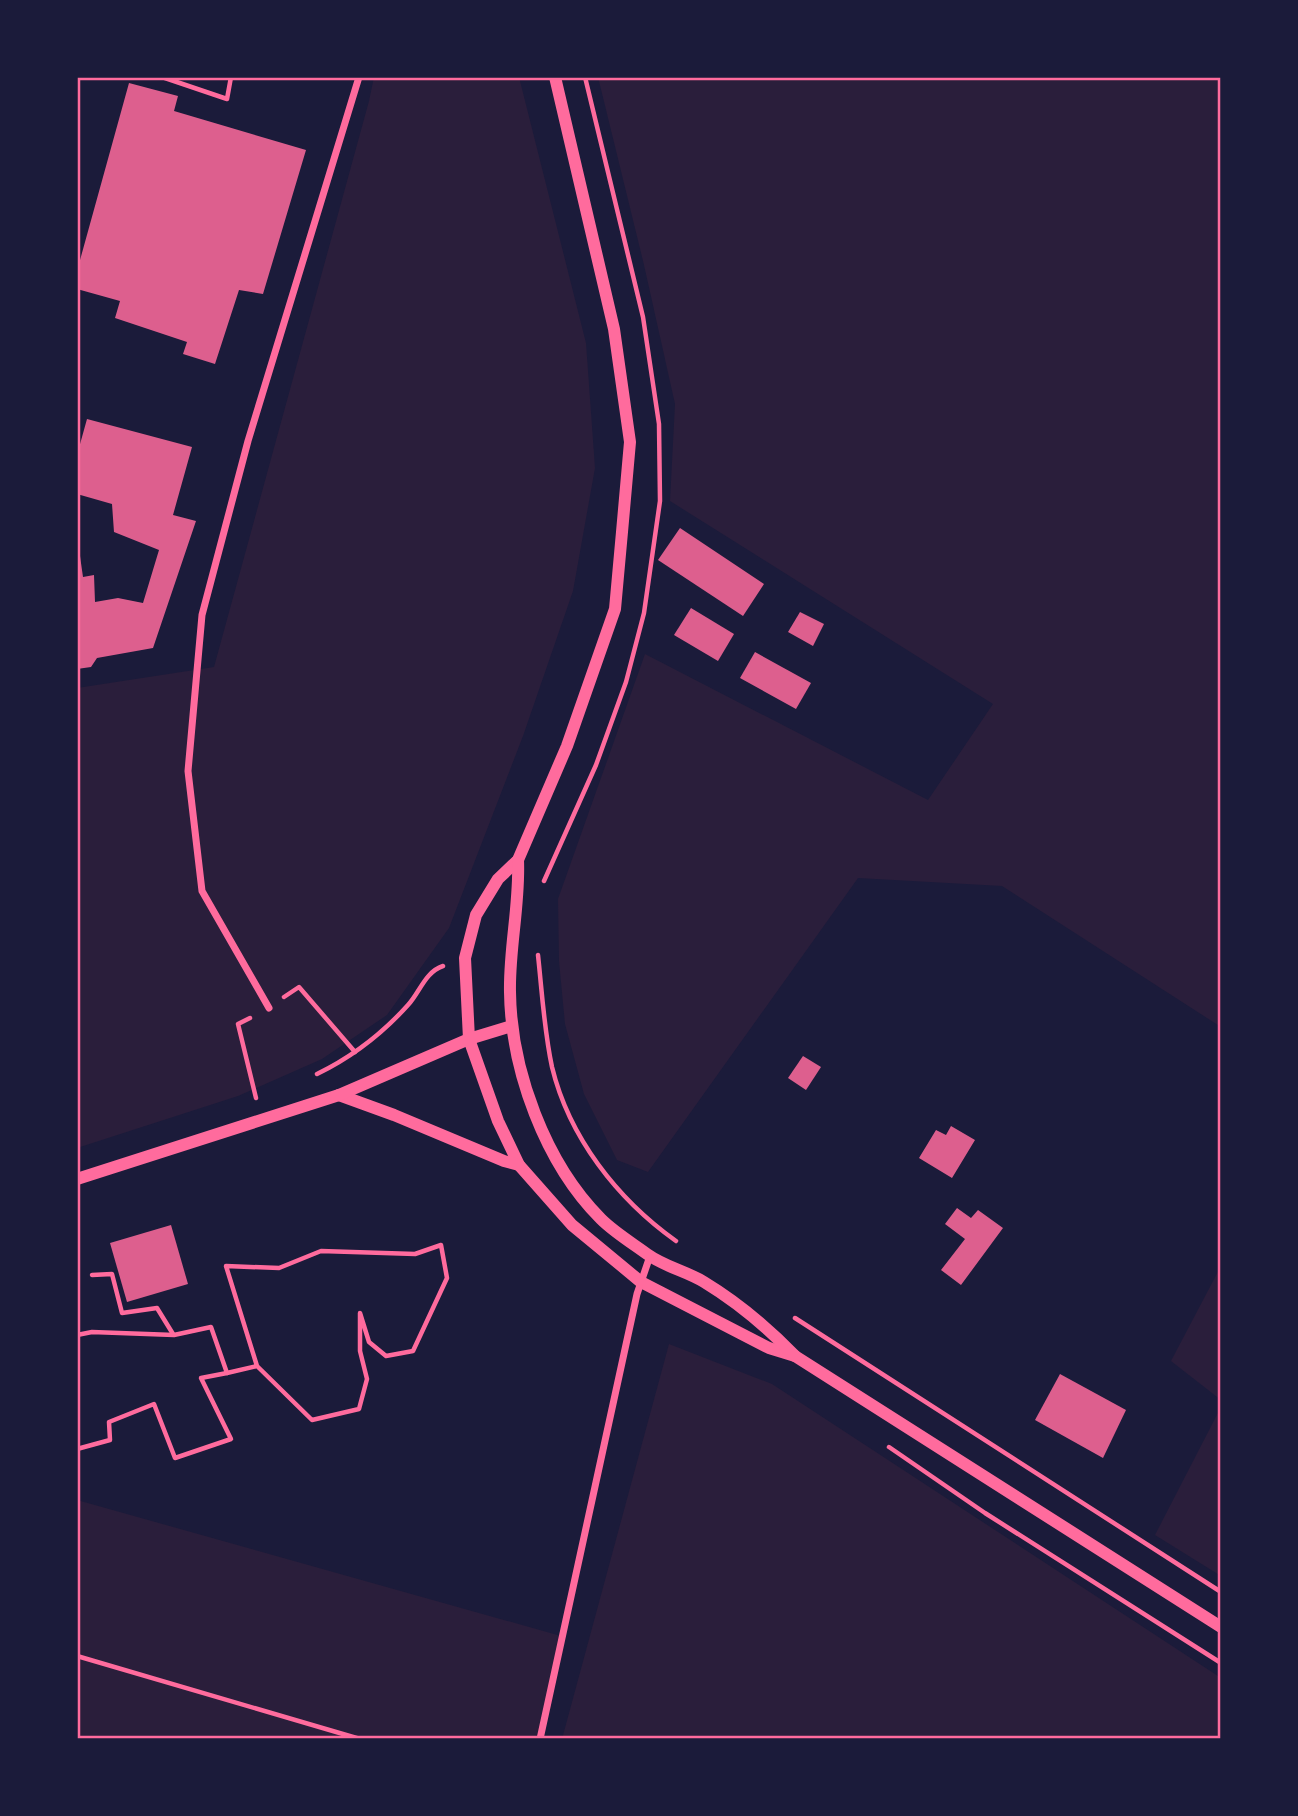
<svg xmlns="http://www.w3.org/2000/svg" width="1298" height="1816" viewBox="0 0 1298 1816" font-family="Lato,sans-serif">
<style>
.green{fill:#2a1e3b}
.building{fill:#dd5f8e}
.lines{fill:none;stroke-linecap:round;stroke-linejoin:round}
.path{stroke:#ff6b9d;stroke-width:4.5}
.minor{stroke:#ff6b9d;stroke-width:7}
.tertiary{stroke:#ff6b9d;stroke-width:12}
.neatline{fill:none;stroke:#ff6b9d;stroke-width:2.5}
</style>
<rect width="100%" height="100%" fill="#1b1b3a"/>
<g class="green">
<polygon points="374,77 519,77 586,343 595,468 573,591 523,736 449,928 387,1015 322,1059 238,1096 77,1148 77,688 214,667 369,101"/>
<polygon points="598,77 1221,77 1221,1027 1002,886 858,878 648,1172 617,1160 584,1094 565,1024 559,961 558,899 645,654 928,800 993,704 670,501 675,404 644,265"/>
<polygon points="1221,1266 1221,1400 1171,1361"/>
<polygon points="669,1344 772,1384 1221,1678 1221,1739 562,1739"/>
<polygon points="1221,1407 1221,1576 1155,1535"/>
<polygon points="77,1500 561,1636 540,1739 77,1739"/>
</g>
<g class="building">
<polygon points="129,83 178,96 174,111 306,150 263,294 239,290 215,364 183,354 187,342 115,318 120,301 77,289 77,271"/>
<polygon points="87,419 192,447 173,515 196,521 153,648 97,658 91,667 77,669 77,556 80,556 83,577 94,575 95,602 118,598 143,603 159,550 114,532 112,504 77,494 77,455"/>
<polygon points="680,528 764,584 743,616 658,560"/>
<polygon points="691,608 734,634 718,661 674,635"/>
<polygon points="800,612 824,624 813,646 788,632"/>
<polygon points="755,652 811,683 796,709 740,678"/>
<polygon points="803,1056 821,1067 806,1090 788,1078"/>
<polygon points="951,1126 975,1140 952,1178 919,1158 936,1130 946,1135"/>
<polygon points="957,1208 971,1218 978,1210 1003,1228 961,1285 941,1270 965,1239 945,1224"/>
<polygon points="171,1225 188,1284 127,1302 110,1243"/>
<polygon points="1060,1374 1126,1410 1103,1458 1035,1420"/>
</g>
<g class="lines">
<g class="path">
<polyline points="162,77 227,99 231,77"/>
<polyline points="544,881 596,765 626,682 644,613 660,501 659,424 643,317 585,77"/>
<path d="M538,955C542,992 544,1030 552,1067C569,1137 617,1199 676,1241"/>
<polyline points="284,997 299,987 355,1052"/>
<polyline points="250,1018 238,1024 256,1098"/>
<path d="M317,1074C352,1057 382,1034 408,1005C420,992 425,972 443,966"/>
<polyline points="92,1275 112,1274 122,1313 157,1308 173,1334"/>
<polyline points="795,1318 1221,1592"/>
<polyline points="77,1335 92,1332 174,1335 211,1327 227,1373 201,1378 231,1439 175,1458 154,1404 109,1422 110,1440 77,1449"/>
<polyline points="227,1373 257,1366 312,1420 359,1409 367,1379 360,1351 360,1313 369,1342 386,1356 413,1351 447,1278 441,1245 415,1254 321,1251 279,1268 226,1266 257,1366"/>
<polyline points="889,1447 985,1513 1221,1663"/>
<polyline points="77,1656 360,1739"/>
</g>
<g class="minor">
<polyline points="269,1008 202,891 188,771 202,615 248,441 359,77"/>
<polyline points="540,1739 637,1294 650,1256"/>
</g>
<g class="tertiary">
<polyline points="555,77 614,329 630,442 622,532 615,609 567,746 518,860 498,879 476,915 465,958 469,1039 498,1121 519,1165 572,1225 641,1282 769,1348 795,1356"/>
<path d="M518,860C520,904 509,948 510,992C511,1070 545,1163 601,1219C614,1232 632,1243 647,1254C665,1267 686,1271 704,1282C737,1302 768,1328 795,1356L1221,1627"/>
<polyline points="339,1095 394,1115 504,1161 519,1165"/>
<polyline points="77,1179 339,1095 469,1039 512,1026"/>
</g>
</g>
<rect width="1298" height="1816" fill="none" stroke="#1b1b3a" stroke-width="158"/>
<rect x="79" y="79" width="1140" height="1658" class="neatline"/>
</svg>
